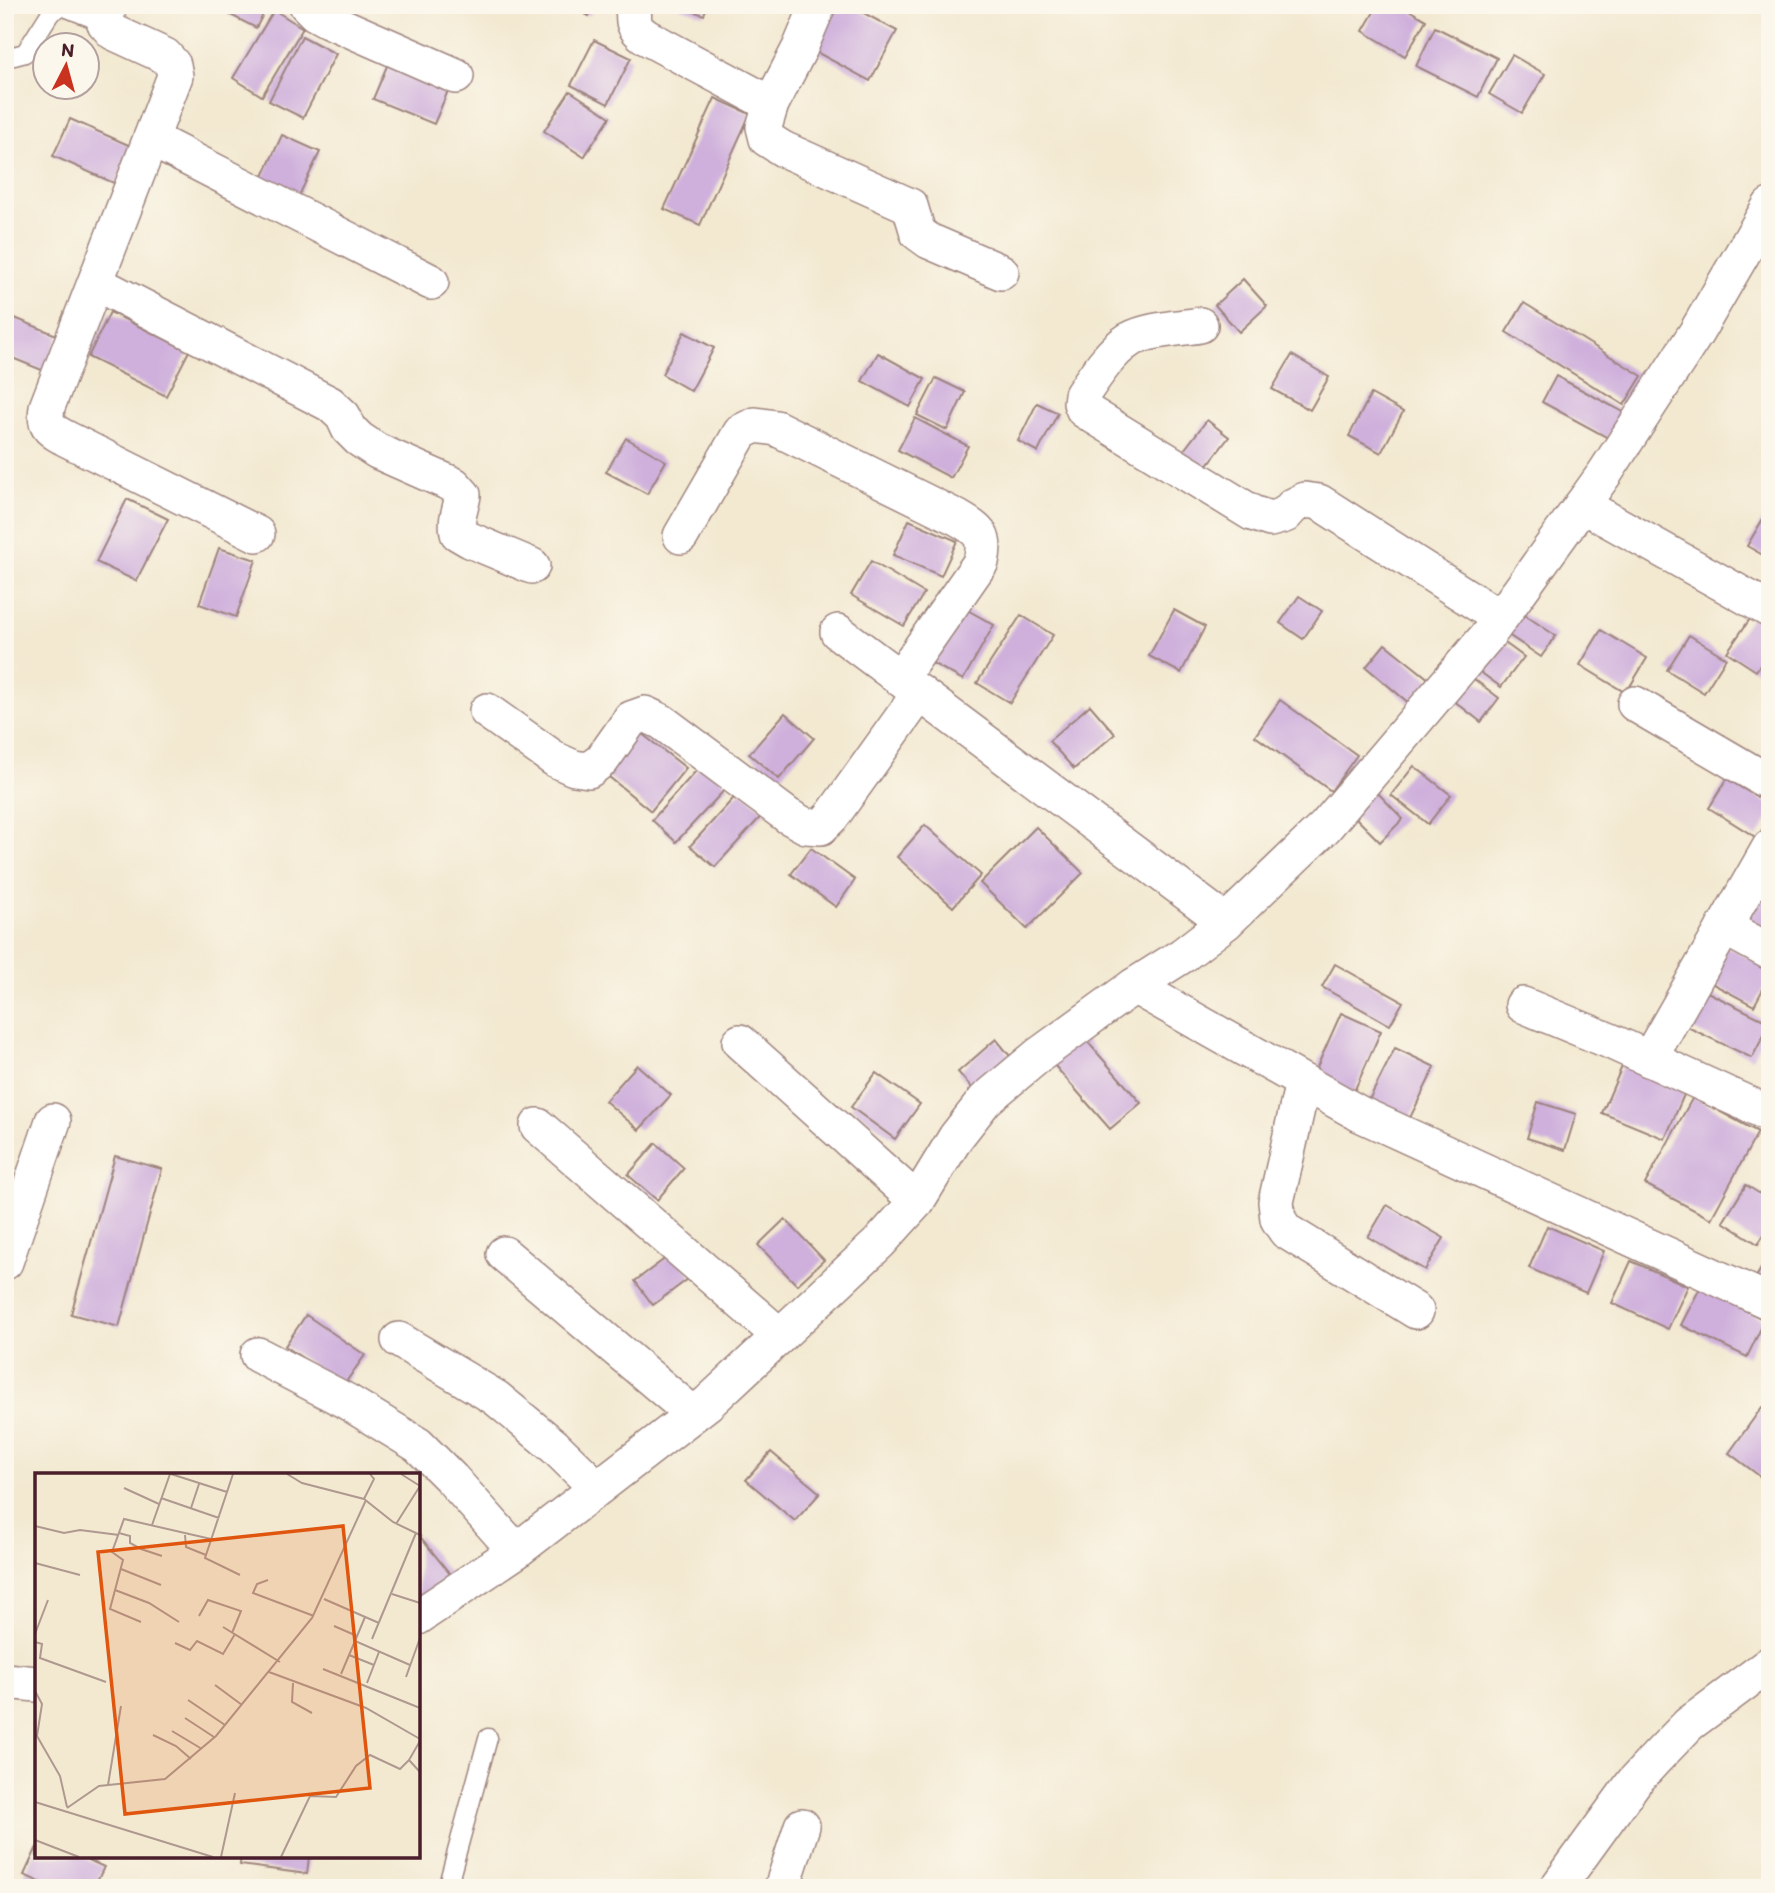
<svg xmlns="http://www.w3.org/2000/svg" width="1775" height="1893" viewBox="0 0 1775 1893" font-family="Itim,sans-serif">
<style>
.building{fill:#cfb0dc}
.lines{fill:none;stroke-linecap:round;stroke-linejoin:round}
.lane-casing{stroke:#9e847e;stroke-width:21}
.street-casing{stroke:#9e847e;stroke-width:38}
.lane{stroke:#fff;stroke-width:18}
.street{stroke:#fff;stroke-width:35}
.inset-road{fill:none;stroke:#af988f;stroke-width:2}
.view{fill:#e0560e;fill-opacity:0.15;stroke:#e0560e;stroke-width:3.5}
.inset-edge{fill:none;stroke:#4a1f2b;stroke-width:3.5}
</style>
<rect width="100%" height="100%" fill="#fbf7ec"/>
<filter id="ink" filterUnits="userSpaceOnUse"><feTurbulence type="fractalNoise" baseFrequency=".0143" numOctaves="2"/><feDisplacementMap in="SourceGraphic" scale="14" xChannelSelector="R" yChannelSelector="G"/><feConvolveMatrix kernelMatrix="1 2 1 2 8 2 1 2 1" color-interpolation-filters="sRGB"/></filter>
<filter id="wash" filterUnits="userSpaceOnUse"><feTurbulence type="fractalNoise" baseFrequency=".00686" numOctaves="4" result="noise"/><feDisplacementMap in="SourceGraphic" scale="28" xChannelSelector="R" yChannelSelector="G"/><feGaussianBlur stdDeviation="1.57" result="paint"/><feColorMatrix in="noise" values="0 0 0 0 0 0 0 0 0 0 0 0 0 0 0 0 0 1.4 0 .05"/><feComposite in="paint" operator="in"/></filter>
<g filter="url(#wash)">
<rect width="100%" height="100%" fill="#f3e9d1"/>
<g id="blocks">
<g class="building">
<polygon points="211,5 268,5 256,28"/>
<polygon points="568,5 594,5 589,16"/>
<polygon points="673,5 707,5 704,15"/>
<polygon points="829,5 849,5 897,31 870,81 807,47"/>
<polygon points="1378,5 1400,5 1426,20 1405,56 1363,31"/>
<polygon points="274,10 303,28 262,96 233,78"/>
<polygon points="1435,27 1497,58 1478,97 1416,66"/>
<polygon points="302,36 336,54 303,118 269,101"/>
<polygon points="594,40 631,58 608,104 571,85"/>
<polygon points="1512,55 1545,74 1522,113 1489,94"/>
<polygon points="389,61 450,86 434,124 373,99"/>
<polygon points="570,91 610,117 584,157 544,131"/>
<polygon points="715,98 750,114 700,225 664,209"/>
<polygon points="70,119 133,147 116,184 53,156"/>
<polygon points="282,135 320,152 295,204 258,187"/>
<polygon points="1243,279 1267,306 1239,332 1215,305"/>
<polygon points="1524,303 1642,376 1624,405 1506,332"/>
<polygon points="110,312 189,351 166,396 88,357"/>
<polygon points="5,314 59,336 44,371 5,355"/>
<polygon points="684,332 714,348 691,391 662,374"/>
<polygon points="878,353 925,379 910,407 862,381"/>
<polygon points="1292,355 1329,377 1310,410 1272,389"/>
<polygon points="1556,376 1623,412 1608,438 1542,402"/>
<polygon points="936,378 965,392 947,430 917,415"/>
<polygon points="1371,394 1403,412 1381,453 1349,436"/>
<polygon points="1037,403 1058,413 1038,452 1018,441"/>
<polygon points="915,418 968,446 951,478 898,450"/>
<polygon points="1207,420 1229,437 1203,471 1181,454"/>
<polygon points="626,438 666,461 647,494 606,472"/>
<polygon points="127,499 168,519 136,581 96,562"/>
<polygon points="1770,507 1770,559 1747,546"/>
<polygon points="909,520 957,541 941,576 893,555"/>
<polygon points="219,548 256,560 236,617 199,604"/>
<polygon points="871,561 924,593 904,626 851,595"/>
<polygon points="1299,596 1322,611 1303,639 1280,623"/>
<polygon points="962,607 994,625 963,680 932,663"/>
<polygon points="1174,610 1205,627 1181,673 1149,656"/>
<polygon points="1519,611 1556,636 1541,657 1504,632"/>
<polygon points="1021,615 1053,635 1010,703 977,683"/>
<polygon points="1752,616 1770,628 1770,651 1756,671 1727,652"/>
<polygon points="1601,630 1647,658 1626,693 1580,665"/>
<polygon points="1494,635 1524,657 1501,687 1472,666"/>
<polygon points="1689,635 1726,658 1704,693 1667,670"/>
<polygon points="1385,644 1430,680 1410,704 1366,667"/>
<polygon points="1466,673 1499,698 1481,722 1448,696"/>
<polygon points="1280,700 1357,755 1331,791 1255,736"/>
<polygon points="1090,705 1115,734 1074,769 1049,741"/>
<polygon points="785,713 814,738 779,779 749,754"/>
<polygon points="637,730 686,768 651,811 603,772"/>
<polygon points="703,763 728,786 676,842 652,820"/>
<polygon points="1414,766 1451,795 1428,824 1391,795"/>
<polygon points="1727,779 1770,805 1770,817 1757,838 1709,808"/>
<polygon points="1374,789 1403,819 1380,842 1351,813"/>
<polygon points="741,790 765,812 715,867 690,846"/>
<polygon points="925,825 981,875 953,907 897,857"/>
<polygon points="1036,827 1083,873 1027,929 980,883"/>
<polygon points="811,848 855,880 836,907 791,874"/>
<polygon points="1770,873 1770,937 1744,924"/>
<polygon points="1718,942 1770,969 1770,976 1754,1006 1700,977"/>
<polygon points="1335,964 1403,1002 1390,1025 1322,987"/>
<polygon points="1697,987 1770,1023 1752,1058 1679,1023"/>
<polygon points="1341,1013 1381,1031 1352,1096 1312,1078"/>
<polygon points="1079,1032 1141,1103 1110,1129 1048,1058"/>
<polygon points="996,1039 1014,1061 977,1094 958,1072"/>
<polygon points="1395,1048 1435,1067 1406,1126 1366,1106"/>
<polygon points="1623,1064 1686,1090 1665,1139 1602,1113"/>
<polygon points="637,1065 671,1095 639,1130 605,1101"/>
<polygon points="876,1073 920,1104 895,1139 851,1107"/>
<polygon points="1693,1097 1758,1132 1711,1219 1645,1184"/>
<polygon points="1538,1102 1576,1114 1565,1150 1527,1138"/>
<polygon points="656,1143 684,1168 657,1200 628,1175"/>
<polygon points="115,1156 162,1169 119,1327 71,1314"/>
<polygon points="1746,1185 1770,1200 1770,1225 1758,1244 1723,1222"/>
<polygon points="1387,1205 1444,1238 1425,1270 1368,1237"/>
<polygon points="785,1219 824,1260 797,1285 758,1245"/>
<polygon points="1547,1226 1604,1251 1586,1293 1529,1268"/>
<polygon points="674,1252 692,1276 653,1305 635,1281"/>
<polygon points="1770,1253 1770,1287 1755,1279"/>
<polygon points="1631,1261 1688,1286 1668,1329 1612,1303"/>
<polygon points="1700,1288 1765,1320 1747,1357 1681,1325"/>
<polygon points="306,1315 365,1355 343,1386 285,1346"/>
<polygon points="1762,1407 1770,1412 1770,1473 1765,1480 1729,1453"/>
<polygon points="771,1452 820,1493 795,1521 746,1480"/>
<polygon points="418,1534 451,1575 421,1599 418,1595"/>
<polygon points="37,1847 37,1856 80,1856 104,1867 94,1888 53,1888 24,1875"/>
<polygon points="241,1856 309,1856 307,1874 240,1865"/>
</g>
</g>
</g>
<g filter="url(#ink)">
<use href="#blocks" fill-opacity="0" stroke="#9e847e" stroke-width="2"/>
<g class="lines">
<g class="lane-casing">
<g id="lane">
<polyline points="5,53 14,56 25,53 51,12 62,6 105,23"/>
<polyline points="447,1888 488,1738"/>
</g>
</g>
<g class="street-casing">
<g id="street">
<path d="M109,5L105,23L113,32L165,56L173,65L175,76L47,407C44,427 49,429 65,438L257,534"/>
<polyline points="307,5 315,13 328,20 456,76"/>
<path d="M634,5C633,21 632,27 646,37L771,104"/>
<polyline points="818,5 800,48 771,104 764,127 767,139 783,149 910,206 918,233 929,241 1001,272"/>
<polyline points="151,139 431,282"/>
<path d="M96,283L330,404L343,416L349,429L359,439L377,451L454,485L463,495C461,509 455,519 458,533L470,540L532,566"/>
<path d="M1200,325C1177,329 1150,329 1129,340C1111,351 1094,377 1082,395L1081,403L1084,410L1252,513L1270,519L1285,515L1293,506L1305,500L1319,502L1500,618"/>
<polyline points="1582,505 1770,610"/>
<path d="M681,536L741,432L755,425L776,428L958,518C980,531 987,536 981,562L900,678"/>
<polyline points="838,632 1226,922"/>
<polyline points="1635,704 1770,783"/>
<polyline points="487,711 556,760 574,768 589,770 602,760 631,719 645,714 662,722 788,816 806,826 821,827 832,816 920,693"/>
<polyline points="1724,927 1770,952"/>
<polyline points="1134,986 1360,1114 1770,1302"/>
<polyline points="1523,1005 1610,1041 1770,1114"/>
<polyline points="740,1042 917,1201"/>
<polyline points="1649,1059 1770,847"/>
<polyline points="1303,1082 1276,1202 1278,1219 1286,1231 1416,1311"/>
<polyline points="538,1126 780,1336"/>
<polyline points="504,1254 693,1414"/>
<polyline points="5,1262 53,1121"/>
<polyline points="399,1340 496,1398 554,1446 597,1488"/>
<polyline points="258,1355 346,1401 418,1445 452,1479 516,1551"/>
<polyline points="418,1617 516,1551 708,1403 879,1243 917,1201 956,1137 985,1100 1039,1055 1134,986 1183,955 1226,922 1325,827 1488,635 1605,473 1696,333 1770,206"/>
<polyline points="5,1681 37,1684"/>
<polyline points="782,1888 802,1826"/>
<polyline points="1557,1888 1634,1782 1657,1757 1689,1724 1770,1664"/>
</g>
</g>
<use href="#lane" class="lane"/>
<use href="#street" class="street"/>
</g>
</g>
<g transform="translate(35 1473)">
<rect width="385" height="385" fill="#f3e9d1"/>
<path class="inset-road" d="M136,1L192,19M198,1L170,85L205,102M252,1L267,10L329,26L358,49L385,62M366,1L385,13M89,15L124,31M126,25L184,45M329,26L339,6L335,1M156,35L164,11M361,51L385,13M117,52L135,1M0,53L29,60L45,57L84,62M84,60L95,63V70L106,76L127,83M150,62L151,74L171,82M0,90L45,102M86,96L126,112M233,107L222,111L218,120L279,143M80,117L114,130L144,149M357,121L385,130M289,126L344,150M164,143L173,127L206,138L197,160M330,144L320,168L375,192M106,149L75,136L88,87L77,79L89,46L176,66M299,153L322,163M188,154L245,189M0,161L13,127M337,166L381,60M0,169L7,171L5,185L71,209M140,170L155,177L162,168L188,181L200,161M314,182L339,192M288,196L385,235M234,199L331,235L385,266M306,201L320,168M371,204L385,165M258,210L257,229L277,240M332,210L344,179M180,212L207,232M0,218L7,231L2,263L25,303L32,334M153,227L190,252M150,245L179,264M137,258L167,276M118,262L141,273L156,286M385,268L374,287L385,299M73,312L86,233M0,329L178,384M32,335L64,313L130,306L181,263L277,145L331,27M0,367L44,384M186,384L200,320M246,384L275,323L301,324L321,293L335,282L365,296L374,287"/>
<path class="view" d="M308,53L335,315L90,341L63,79Z"/>
<rect width="385" height="385" class="inset-edge"/>
</g>
<rect width="1775" height="1893" fill="none" stroke="#fbf7ec" stroke-width="28"/>
<g transform="translate(66 66) rotate(6)"><circle r="33" fill="#fbf7ec" stroke="#b4a19f" stroke-width="2"/>
<path d="M0-5L12 26L0 18L-12 26Z" fill="#c8321e"/>
<text y="-10" font-size="19" font-weight="bold" text-anchor="middle" fill="#4a1f2b">N</text>
</g>
</svg>
